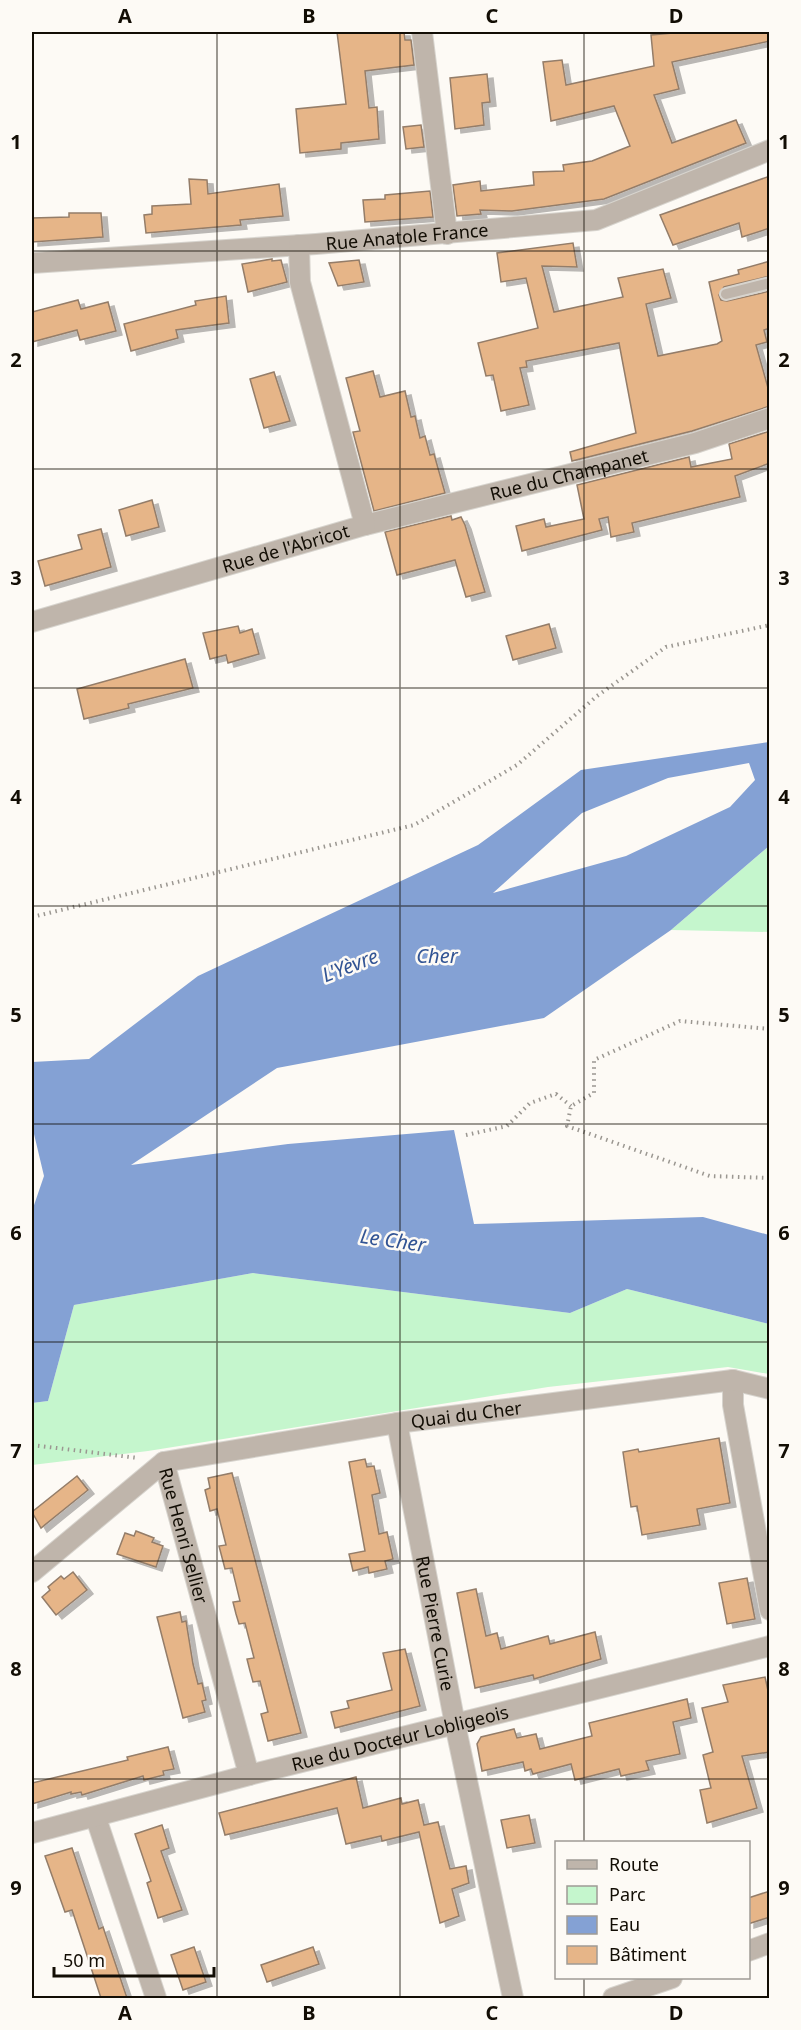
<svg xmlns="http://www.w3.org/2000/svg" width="801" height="2030" viewBox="0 0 801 2030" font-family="'Noto Sans',sans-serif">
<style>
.green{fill:#c5f6cd}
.water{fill:#84a1d4;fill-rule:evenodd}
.building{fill:#e6b588;stroke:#947d69;stroke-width:1.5;filter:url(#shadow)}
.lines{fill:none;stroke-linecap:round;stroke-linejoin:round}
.lane-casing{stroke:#d7d4ce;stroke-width:14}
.street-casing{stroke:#d7d4ce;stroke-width:22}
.path{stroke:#9b9791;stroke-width:4;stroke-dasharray:1.5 4.5;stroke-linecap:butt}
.lane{stroke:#bfb5ab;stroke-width:10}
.street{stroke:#bfb5ab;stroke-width:20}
.grid{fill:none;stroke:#120d04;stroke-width:1.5;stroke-opacity:0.55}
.labels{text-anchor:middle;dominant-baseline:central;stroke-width:5;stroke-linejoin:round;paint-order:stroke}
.street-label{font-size:18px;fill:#120d04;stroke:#fdfaf5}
.water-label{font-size:20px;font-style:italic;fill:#325494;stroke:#fdfaf5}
.neatline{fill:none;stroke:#120d04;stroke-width:2}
.grid-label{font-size:20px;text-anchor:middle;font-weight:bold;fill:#120d04}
</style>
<defs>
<filter id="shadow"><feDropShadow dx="6" dy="4" stdDeviation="0" flood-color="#0004"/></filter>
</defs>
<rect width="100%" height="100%" fill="#fdfaf5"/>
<g class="green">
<polygon points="769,846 769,932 671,930"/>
<polygon points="253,1273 570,1313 627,1289 769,1324 769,1374 728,1367 548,1387 148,1451 32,1465 32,1403 48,1401 74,1305"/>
</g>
<path class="water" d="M769,742V846L671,930L544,1018L277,1068L131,1165L288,1144L454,1130L474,1224L703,1217L769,1235V1324L627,1289L570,1313L253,1273L74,1305L48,1401L32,1403V1211L44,1176L34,1134L32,1133V1062L89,1059L198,976L478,845L581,770ZM749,763L755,780L730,807L626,856L493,893L582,813L668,778Z"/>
<g class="building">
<polygon points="337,32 404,32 405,40 411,40 414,65 365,71 369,108 377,107 379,139 341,143 341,149 300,153 296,109 346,104"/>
<polygon points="684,32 770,32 770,41 672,62 679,89 654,95 672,143 736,120 746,143 604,199 512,211 480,210 481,214 457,216 453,185 480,181 481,191 534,185 533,172 564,171 563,165 592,161 630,146 614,106 551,121 543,62 562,60 566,85 654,66 651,35"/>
<polygon points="487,74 490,102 482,103 484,125 455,129 450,78"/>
<polygon points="421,125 424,147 406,149 403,127"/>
<polygon points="770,176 770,228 742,237 739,223 673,245 660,215"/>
<polygon points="189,179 207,180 208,194 279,184 283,216 240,220 241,225 146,233 144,215 152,214 152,206 191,204"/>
<polygon points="430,191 433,217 365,222 363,200 385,199 385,195"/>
<polygon points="69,213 101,213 103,237 32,242 32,218 69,217"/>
<polygon points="573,243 577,267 542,266 554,312 623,297 618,278 663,269 671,298 646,304 658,356 717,344 722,341 709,282 739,274 738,270 770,261 770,276 724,287 719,295 721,300 727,301 770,291 770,328 764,330 767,342 756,345 770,395 770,406 692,431 572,461 570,452 636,433 619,343 526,361 527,367 520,368 529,405 501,411 493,375 486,376 478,343 538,328 526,278 501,282 497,253"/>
<polygon points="272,259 272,261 281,260 287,282 248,292 242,264"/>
<polygon points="359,260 364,282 338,286 329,263"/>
<polygon points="226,296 229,323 176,330 178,338 131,351 124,324 196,305 195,301"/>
<polygon points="78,300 81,309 108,302 116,331 80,340 77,330 32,342 32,312"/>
<polygon points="373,371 380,397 405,391 411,417 415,416 420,438 425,436 430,455 434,454 445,493 374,511 353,432 360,431 346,378"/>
<polygon points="274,372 290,421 264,428 250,379"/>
<polygon points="770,431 770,463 735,476 740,497 632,523 634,532 611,537 608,517 599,519 602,530 522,551 516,526 544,519 546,527 584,519 577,485 689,457 691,467 732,459 729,444"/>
<polygon points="152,500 159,527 126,536 119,510"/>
<polygon points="451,516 452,520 461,517 465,525 485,592 466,597 455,560 397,575 385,532"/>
<polygon points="101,529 111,567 45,586 38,561 82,549 78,535"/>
<polygon points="549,624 556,648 513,660 506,636"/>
<polygon points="238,626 240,633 252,629 259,654 228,663 226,655 210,659 203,633"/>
<polygon points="185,659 193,688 128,704 129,708 84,719 77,689"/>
<polygon points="719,1438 730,1503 697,1509 700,1525 642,1535 637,1506 631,1507 623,1452 638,1449 639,1452"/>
<polygon points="365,1459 367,1467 374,1466 380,1493 372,1495 379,1534 387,1532 393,1559 385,1561 387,1569 369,1573 368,1567 353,1571 349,1554 365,1551 349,1462"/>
<polygon points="232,1473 301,1733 268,1741 261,1714 268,1712 260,1681 253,1682 250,1671 247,1659 254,1658 245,1623 239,1624 236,1614 233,1602 240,1601 232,1568 225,1569 219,1546 226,1545 217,1509 210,1511 205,1490 210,1488 208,1478"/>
<polygon points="77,1476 88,1490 41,1528 32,1512"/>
<polygon points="136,1531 154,1538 152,1542 163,1546 156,1567 117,1554 125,1533 134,1536"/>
<polygon points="73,1572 87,1590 56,1615 42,1597 50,1590 48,1587 61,1576 64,1579"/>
<polygon points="747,1578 755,1619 727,1624 719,1583"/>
<polygon points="476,1589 486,1636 497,1633 501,1649 548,1636 550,1644 595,1632 601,1659 534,1679 533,1675 475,1688 457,1593"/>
<polygon points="180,1612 182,1622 186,1621 193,1664 198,1684 202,1683 206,1700 202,1701 205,1712 183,1718 157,1617"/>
<polygon points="405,1649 420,1706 335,1728 331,1712 349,1708 347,1701 392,1690 383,1653"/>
<polygon points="765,1677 770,1700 770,1752 742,1756 757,1808 707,1823 700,1790 711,1788 703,1755 713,1752 702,1708 728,1702 723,1685"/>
<polygon points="687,1699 691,1718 673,1722 680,1754 646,1761 649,1770 621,1776 619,1769 575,1780 571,1764 533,1774 531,1769 525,1771 523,1762 482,1771 477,1744 481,1737 514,1729 517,1738 536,1734 540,1749 592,1736 589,1723"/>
<polygon points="168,1747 174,1769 163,1771 164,1775 144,1780 143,1776 82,1795 81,1792 71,1794 71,1792 32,1804 32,1783 128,1760 127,1757"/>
<polygon points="356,1777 363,1808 401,1798 402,1804 418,1800 424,1825 438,1822 450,1869 466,1866 469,1883 452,1889 459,1916 440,1923 419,1832 382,1841 381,1836 346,1844 337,1808 225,1835 219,1813"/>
<polygon points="529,1815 535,1843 507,1848 501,1820"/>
<polygon points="162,1825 169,1848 161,1851 182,1910 158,1918 147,1883 151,1881 135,1834"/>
<polygon points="72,1848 99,1929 103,1927 127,1998 101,1998 72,1910 65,1912 45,1856"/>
<polygon points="770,1891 770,1917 748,1924 748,1898"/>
<polygon points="194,1947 206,1982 183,1990 171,1955"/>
<polygon points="313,1947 319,1964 267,1982 261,1965"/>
</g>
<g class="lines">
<g class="lane-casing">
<polyline id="lane" points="726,294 770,283"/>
</g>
<g class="street-casing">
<g id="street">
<polyline points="422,32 447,234"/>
<path id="s1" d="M32,263L316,244L596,220L770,150"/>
<path id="s2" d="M365,525L695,443L770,418"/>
<path id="s3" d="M32,622L365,525L300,282L299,245"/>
<polyline points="733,1380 733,1405 770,1610"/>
<path id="s4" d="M397,1423L455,1724L513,1998"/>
<path id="s5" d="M164,1462L397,1423L733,1380L770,1389"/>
<path id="s6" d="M32,1572L164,1462L249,1775"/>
<polyline points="96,1818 156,1998"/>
<path id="s7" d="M32,1833L249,1775L770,1646"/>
<polyline points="748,1951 770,1943"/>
<polyline points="613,1998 672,1978"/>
</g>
</g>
<g class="path">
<polyline points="32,917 414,825 517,765 597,696 666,647 770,625"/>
<polyline points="770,1029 680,1021 594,1060 594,1093 571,1106 567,1126 710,1176 770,1178"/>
<polyline points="466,1135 507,1126 530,1103 556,1094 571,1106"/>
<polyline points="32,1445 138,1458"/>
</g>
<use href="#lane" class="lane"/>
<use href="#street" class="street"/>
</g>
<path class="grid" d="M217,32V1998M400,32V1998M584,32V1842M32,251H770M32,469H770M32,688H770M32,906H770M32,1124H770M32,1342H770M32,1561H770M32,1779H770M584,1978V1998"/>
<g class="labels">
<g class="street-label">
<text stroke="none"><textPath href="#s1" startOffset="376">Rue Anatole France</textPath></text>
<text stroke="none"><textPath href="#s2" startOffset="210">Rue du Champanet</textPath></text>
<text stroke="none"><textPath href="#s3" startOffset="264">Rue de l'Abricot</textPath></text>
<text stroke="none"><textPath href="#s5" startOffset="306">Quai du Cher</textPath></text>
<text stroke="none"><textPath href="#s6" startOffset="248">Rue Henri Sellier</textPath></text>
<text stroke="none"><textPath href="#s4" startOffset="204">Rue Pierre Curie</textPath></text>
<text stroke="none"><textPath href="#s7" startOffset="380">Rue du Docteur Lobligeois</textPath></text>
</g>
<g class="water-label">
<text x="437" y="955">Cher</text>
<text transform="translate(350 965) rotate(-21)">L'Yèvre</text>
<text transform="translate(393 1240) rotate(8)">Le Cher</text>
</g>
</g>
<rect width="801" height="2030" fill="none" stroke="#fdfaf5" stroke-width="66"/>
<rect x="555" y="1841" width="195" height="138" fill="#fdfaf5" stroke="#9f9b95" stroke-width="1.5"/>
<rect x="567" y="1860" width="30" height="9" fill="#bfb5ab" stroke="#9f9b95" stroke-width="1.5"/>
<text x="609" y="1871" font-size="18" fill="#120d04">Route</text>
<rect x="567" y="1886" width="30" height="18" fill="#c5f6cd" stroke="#9f9b95" stroke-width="1.5"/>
<text x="609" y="1901" font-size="18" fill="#120d04">Parc</text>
<rect x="567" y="1916" width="30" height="18" fill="#84a1d4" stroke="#9f9b95" stroke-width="1.5"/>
<text x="609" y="1931" font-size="18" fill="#120d04">Eau</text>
<rect x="567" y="1946" width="30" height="18" fill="#e6b588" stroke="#9f9b95" stroke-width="1.5"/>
<text x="609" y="1961" font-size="18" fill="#120d04">Bâtiment</text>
<path d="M54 1967v9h160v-9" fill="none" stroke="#120d04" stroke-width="3"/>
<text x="63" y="1967" font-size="18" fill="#120d04" stroke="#fdfaf5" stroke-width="4.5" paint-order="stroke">50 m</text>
<rect x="33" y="33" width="735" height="1964" class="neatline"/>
<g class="grid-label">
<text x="125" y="23">A</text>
<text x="309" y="23">B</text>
<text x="492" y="23">C</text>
<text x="676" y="23">D</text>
<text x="16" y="149">1</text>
<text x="784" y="149">1</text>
<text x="16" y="367">2</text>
<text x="784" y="367">2</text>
<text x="16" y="585">3</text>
<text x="784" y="585">3</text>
<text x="16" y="804">4</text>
<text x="784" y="804">4</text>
<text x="16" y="1022">5</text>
<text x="784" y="1022">5</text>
<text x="16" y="1240">6</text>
<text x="784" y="1240">6</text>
<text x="16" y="1458">7</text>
<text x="784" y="1458">7</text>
<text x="16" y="1676">8</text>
<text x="784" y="1676">8</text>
<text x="16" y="1895">9</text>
<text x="784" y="1895">9</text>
<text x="125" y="2020">A</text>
<text x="309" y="2020">B</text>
<text x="492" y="2020">C</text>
<text x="676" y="2020">D</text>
</g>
</svg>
